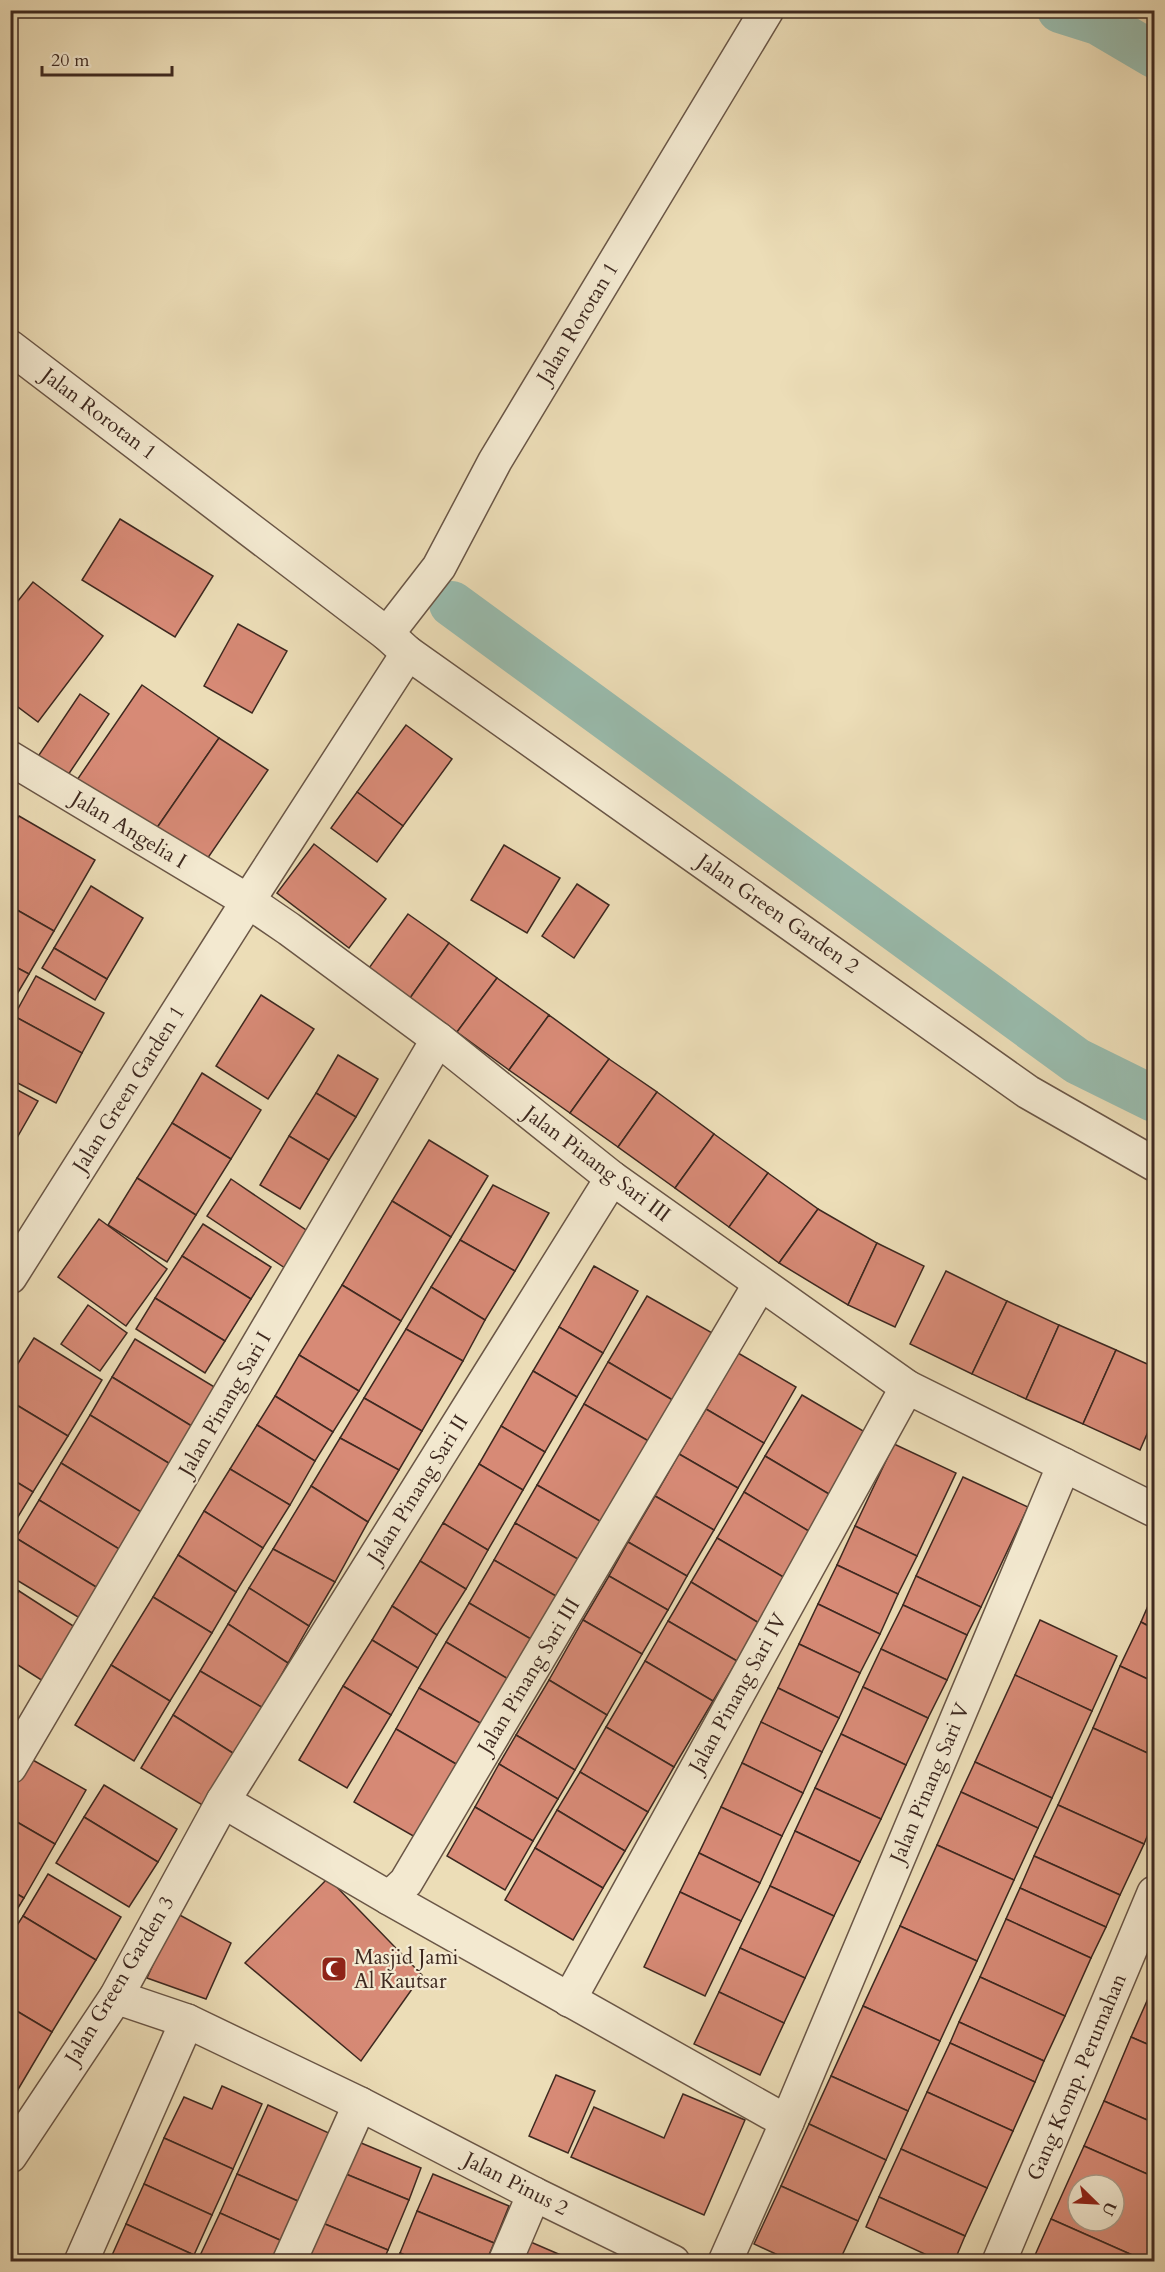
<svg xmlns="http://www.w3.org/2000/svg" width="1165" height="2272" viewBox="0 0 1165 2272" font-family="Cardo,serif">
<style>
.lines{fill:none;stroke-linecap:round;stroke-linejoin:round}
.canal{stroke:#99bcae;stroke-width:46}
.building{fill:#d78a76;stroke:#3e2920;stroke-width:1.5;fill-rule:evenodd}
.minor-casing{stroke:#6a5646;stroke-width:36}
.minor{stroke:#f3e9d0;stroke-width:33}
.labels{text-anchor:middle;dominant-baseline:central;stroke-width:4.5;stroke-linejoin:round;paint-order:stroke}
.street-label{font-size:21px;fill:#3e2920;stroke:#f3e9d0}
.poi-label{font-size:21px;fill:#3e2920;stroke:#f3e9d0;text-anchor:start}
</style>
<rect width="100%" height="100%" fill="#ecddb7"/>
<filter id="stains"><feTurbulence type="fractalNoise" baseFrequency=".00333" numOctaves="4"/><feColorMatrix values="0 0 0 0 .2 0 0 0 0 .09 0 0 0 0 .02 0 0 0 .5 -.17"/></filter>
<radialGradient id="worn" r=".72"><stop offset=".6" stop-color="#630" stop-opacity="0"/><stop offset="1" stop-color="#630" stop-opacity=".3"/></radialGradient>
<g class="lines">
<g class="canal">
<polyline points="1060,10 1098,22 1154,55"/>
<polyline points="452,604 1077,1061 1154,1099"/>
</g>
</g>
<g class="building">
<polygon points="120,519 213,576 175,637 82,580"/>
<polygon points="33,582 103,636 38,722 10,701 10,611"/>
<polygon points="238,624 287,651 252,713 204,686"/>
<polygon points="142,685 219,738 154,832 77,780"/>
<polygon points="80,694 109,714 66,778 37,758"/>
<polygon points="406,725 452,759 403,826 357,792"/>
<polygon points="219,738 268,770 203,865 154,832"/>
<polygon points="357,792 403,826 377,862 331,828"/>
<polygon points="19,816 95,860 54,931 10,906 10,831"/>
<polygon points="314,844 386,899 349,948 277,893"/>
<polygon points="504,845 560,878 527,933 471,900"/>
<polygon points="577,884 609,905 574,958 542,936"/>
<polygon points="91,886 143,918 107,979 54,948"/>
<polygon points="10,906 54,931 29,974 10,964"/>
<polygon points="408,914 449,943 410,998 369,968"/>
<polygon points="449,943 497,978 457,1032 410,998"/>
<polygon points="54,948 107,979 95,1000 42,968"/>
<polygon points="10,964 29,974 10,1006"/>
<polygon points="36,976 104,1013 82,1053 14,1016"/>
<polygon points="497,978 549,1015 509,1070 457,1032"/>
<polygon points="261,995 314,1029 268,1099 216,1066"/>
<polygon points="549,1015 609,1059 570,1113 509,1070"/>
<polygon points="14,1016 82,1053 56,1103 10,1079 10,1023"/>
<polygon points="338,1055 378,1079 356,1117 316,1093"/>
<polygon points="609,1059 657,1092 618,1147 570,1113"/>
<polygon points="202,1073 261,1110 231,1159 172,1123"/>
<polygon points="10,1086 38,1101 10,1150"/>
<polygon points="657,1092 714,1134 675,1188 618,1147"/>
<polygon points="316,1093 356,1117 329,1160 289,1136"/>
<polygon points="172,1123 231,1159 196,1215 137,1178"/>
<polygon points="714,1134 768,1173 729,1227 675,1188"/>
<polygon points="289,1136 329,1160 300,1209 260,1185"/>
<polygon points="429,1140 488,1176 451,1237 392,1201"/>
<polygon points="768,1173 818,1209 779,1263 729,1227"/>
<polygon points="137,1178 196,1215 167,1262 108,1225"/>
<polygon points="231,1179 309,1232 285,1268 207,1216"/>
<polygon points="493,1185 549,1213 515,1271 460,1240"/>
<polygon points="392,1201 451,1237 401,1321 342,1285"/>
<polygon points="818,1209 877,1243 848,1305 779,1263"/>
<polygon points="99,1219 167,1269 126,1326 58,1277"/>
<polygon points="203,1224 271,1267 251,1299 182,1256"/>
<polygon points="460,1240 515,1271 485,1320 431,1287"/>
<polygon points="877,1243 924,1266 895,1327 848,1305"/>
<polygon points="182,1256 251,1299 225,1341 155,1298"/>
<polygon points="594,1266 638,1291 603,1353 559,1327"/>
<polygon points="946,1271 1007,1301 972,1374 910,1344"/>
<polygon points="342,1285 401,1321 359,1391 299,1355"/>
<polygon points="431,1287 485,1320 463,1361 406,1329"/>
<polygon points="647,1296 714,1334 676,1402 608,1362"/>
<polygon points="155,1298 225,1341 205,1373 136,1329"/>
<polygon points="1007,1301 1059,1325 1026,1399 972,1374"/>
<polygon points="88,1305 127,1333 100,1371 61,1344"/>
<polygon points="1059,1325 1116,1350 1083,1424 1026,1399"/>
<polygon points="559,1327 603,1353 577,1397 533,1371"/>
<polygon points="406,1329 463,1361 422,1431 364,1398"/>
<polygon points="34,1338 102,1380 68,1436 10,1401 10,1376"/>
<polygon points="135,1339 226,1394 203,1433 112,1377"/>
<polygon points="1116,1350 1154,1367 1154,1418 1140,1450 1083,1424"/>
<polygon points="738,1353 796,1387 764,1443 706,1409"/>
<polygon points="299,1355 359,1391 333,1432 275,1396"/>
<polygon points="608,1362 676,1402 652,1443 584,1404"/>
<polygon points="533,1371 577,1397 545,1452 501,1426"/>
<polygon points="112,1377 203,1433 180,1470 90,1415"/>
<polygon points="802,1395 870,1435 834,1497 765,1456"/>
<polygon points="275,1396 333,1432 315,1461 257,1425"/>
<polygon points="364,1398 422,1431 399,1470 340,1438"/>
<polygon points="10,1401 68,1436 33,1492 10,1478"/>
<polygon points="584,1404 652,1443 605,1524 537,1485"/>
<polygon points="706,1409 764,1443 738,1488 679,1454"/>
<polygon points="90,1415 180,1470 151,1518 61,1463"/>
<polygon points="257,1425 315,1461 290,1505 230,1469"/>
<polygon points="501,1426 545,1452 523,1490 479,1464"/>
<polygon points="340,1438 399,1470 368,1522 311,1486"/>
<polygon points="894,1444 956,1473 917,1556 855,1526"/>
<polygon points="679,1454 738,1488 714,1530 655,1496"/>
<polygon points="765,1456 834,1497 812,1533 744,1492"/>
<polygon points="61,1463 151,1518 129,1555 39,1500"/>
<polygon points="479,1464 523,1490 488,1550 443,1523"/>
<polygon points="230,1469 290,1505 263,1548 204,1511"/>
<polygon points="963,1477 1028,1507 981,1607 916,1576"/>
<polygon points="10,1478 33,1492 10,1530"/>
<polygon points="537,1485 605,1524 583,1562 515,1523"/>
<polygon points="311,1486 368,1522 335,1582 273,1549"/>
<polygon points="744,1492 812,1533 785,1578 717,1538"/>
<polygon points="655,1496 714,1530 687,1576 628,1542"/>
<polygon points="39,1500 129,1555 106,1593 16,1538"/>
<polygon points="204,1511 263,1548 236,1592 178,1555"/>
<polygon points="443,1523 488,1550 466,1589 420,1561"/>
<polygon points="515,1523 583,1562 561,1599 494,1560"/>
<polygon points="855,1526 917,1556 898,1594 837,1565"/>
<polygon points="16,1538 106,1593 88,1623 10,1576 10,1547"/>
<polygon points="717,1538 785,1578 759,1623 691,1582"/>
<polygon points="628,1542 687,1576 668,1610 609,1576"/>
<polygon points="273,1549 335,1582 309,1626 249,1588"/>
<polygon points="178,1555 236,1592 212,1633 153,1597"/>
<polygon points="494,1560 561,1599 536,1642 469,1603"/>
<polygon points="420,1561 466,1589 437,1635 392,1606"/>
<polygon points="837,1565 898,1594 880,1634 818,1604"/>
<polygon points="609,1576 668,1610 642,1654 583,1620"/>
<polygon points="916,1576 981,1607 967,1635 903,1605"/>
<polygon points="691,1582 759,1623 737,1661 668,1621"/>
<polygon points="10,1586 19,1591 10,1604"/>
<polygon points="249,1588 309,1626 288,1663 228,1624"/>
<polygon points="19,1591 81,1631 46,1683 10,1660 10,1604"/>
<polygon points="1154,1592 1154,1629 1141,1622"/>
<polygon points="153,1597 212,1633 170,1701 111,1665"/>
<polygon points="469,1603 536,1642 513,1682 446,1642"/>
<polygon points="818,1604 880,1634 860,1673 799,1644"/>
<polygon points="903,1605 967,1635 947,1680 881,1649"/>
<polygon points="392,1606 437,1635 418,1668 372,1640"/>
<polygon points="583,1620 642,1654 607,1715 549,1680"/>
<polygon points="1040,1620 1117,1656 1092,1711 1015,1675"/>
<polygon points="668,1621 737,1661 713,1701 645,1661"/>
<polygon points="1141,1622 1154,1629 1154,1682 1120,1666"/>
<polygon points="228,1624 288,1663 263,1708 200,1671"/>
<polygon points="372,1640 418,1668 391,1715 343,1686"/>
<polygon points="446,1642 513,1682 487,1727 419,1688"/>
<polygon points="799,1644 860,1673 839,1718 778,1688"/>
<polygon points="881,1649 947,1680 928,1718 863,1687"/>
<polygon points="645,1661 713,1701 674,1767 606,1727"/>
<polygon points="111,1665 170,1701 134,1761 75,1725"/>
<polygon points="1120,1666 1154,1682 1154,1756 1093,1728"/>
<polygon points="200,1671 263,1708 236,1755 173,1715"/>
<polygon points="1015,1675 1092,1711 1052,1798 975,1762"/>
<polygon points="549,1680 607,1715 575,1770 516,1735"/>
<polygon points="343,1686 391,1715 347,1788 299,1760"/>
<polygon points="863,1687 928,1718 906,1765 841,1734"/>
<polygon points="419,1688 487,1727 463,1768 396,1729"/>
<polygon points="778,1688 839,1718 822,1752 761,1722"/>
<polygon points="173,1715 236,1755 204,1806 141,1768"/>
<polygon points="761,1722 822,1752 803,1793 742,1763"/>
<polygon points="606,1727 674,1767 648,1812 580,1772"/>
<polygon points="1093,1728 1154,1756 1154,1820 1144,1844 1058,1805"/>
<polygon points="396,1729 463,1768 422,1841 354,1802"/>
<polygon points="841,1734 906,1765 881,1819 815,1788"/>
<polygon points="516,1735 575,1770 558,1799 499,1764"/>
<polygon points="31,1759 86,1790 55,1844 10,1818 10,1794"/>
<polygon points="975,1762 1052,1798 1038,1828 961,1792"/>
<polygon points="742,1763 803,1793 782,1836 721,1807"/>
<polygon points="499,1764 558,1799 533,1841 475,1807"/>
<polygon points="580,1772 648,1812 625,1851 557,1810"/>
<polygon points="104,1785 177,1829 158,1862 84,1817"/>
<polygon points="815,1788 881,1819 860,1862 795,1831"/>
<polygon points="961,1792 1038,1828 1014,1880 937,1845"/>
<polygon points="1058,1805 1144,1844 1120,1895 1034,1856"/>
<polygon points="475,1807 533,1841 505,1890 447,1856"/>
<polygon points="721,1807 782,1836 760,1883 699,1853"/>
<polygon points="557,1810 625,1851 603,1888 535,1848"/>
<polygon points="84,1817 158,1862 129,1907 56,1863"/>
<polygon points="10,1818 55,1844 24,1898 10,1890"/>
<polygon points="795,1831 860,1862 834,1916 770,1886"/>
<polygon points="937,1845 1014,1880 977,1961 900,1926"/>
<polygon points="535,1848 603,1888 573,1940 505,1900"/>
<polygon points="699,1853 760,1883 741,1921 680,1892"/>
<polygon points="1034,1856 1120,1895 1106,1927 1020,1888"/>
<polygon points="48,1874 121,1917 96,1960 23,1916"/>
<polygon points="328,1878 422,1975 361,2061 245,1963"/>
<polygon points="770,1886 834,1916 805,1978 740,1948"/>
<polygon points="1020,1888 1106,1927 1091,1958 1006,1919"/>
<polygon points="10,1890 24,1898 10,1921"/>
<polygon points="680,1892 741,1921 705,1996 644,1967"/>
<polygon points="176,1913 231,1943 206,1999 147,1978"/>
<polygon points="23,1916 96,1960 52,2032 10,2007 10,1936"/>
<polygon points="1006,1919 1091,1958 1065,2016 980,1977"/>
<polygon points="900,1926 977,1961 940,2041 863,2006"/>
<polygon points="740,1948 805,1978 784,2023 719,1992"/>
<polygon points="980,1977 1065,2016 1044,2061 959,2022"/>
<polygon points="1154,1985 1154,2047 1131,2037"/>
<polygon points="719,1992 784,2023 760,2075 694,2044"/>
<polygon points="863,2006 940,2041 908,2111 831,2076"/>
<polygon points="10,2007 52,2032 13,2098 10,2097"/>
<polygon points="959,2022 1044,2061 1035,2082 950,2043"/>
<polygon points="1131,2037 1154,2047 1154,2123 1104,2101"/>
<polygon points="950,2043 1035,2082 1013,2131 927,2092"/>
<polygon points="556,2075 595,2091 568,2153 529,2136"/>
<polygon points="831,2076 908,2111 886,2160 809,2124"/>
<polygon points="222,2086 262,2104 233,2169 164,2138 184,2097 212,2109"/>
<polygon points="927,2092 1013,2131 987,2188 901,2149"/>
<polygon points="683,2094 745,2120 704,2215 571,2157 594,2107 664,2138"/>
<polygon points="1104,2101 1154,2123 1154,2177 1084,2146"/>
<polygon points="268,2105 331,2134 300,2202 237,2174"/>
<polygon points="809,2124 886,2160 858,2221 781,2186"/>
<polygon points="164,2138 233,2169 212,2215 144,2184"/>
<polygon points="354,2140 421,2168 409,2200 341,2172"/>
<path d="M1084,2146L1154,2177V2247L1148,2262L1051,2219ZM1078,2185H1114V2221H1078Z"/>
<polygon points="901,2149 987,2188 965,2236 879,2197"/>
<polygon points="341,2172 409,2200 388,2250 320,2222"/>
<polygon points="237,2174 300,2202 282,2241 220,2213"/>
<polygon points="433,2174 509,2206 494,2243 417,2211"/>
<polygon points="144,2184 212,2215 194,2255 126,2224"/>
<polygon points="781,2186 858,2221 839,2262 793,2262 754,2244"/>
<polygon points="879,2197 965,2236 954,2262 942,2262 866,2227"/>
<polygon points="417,2211 494,2243 486,2262 420,2262 400,2253"/>
<polygon points="220,2213 282,2241 273,2262 197,2262"/>
<polygon points="1051,2219 1148,2262 1032,2262"/>
<polygon points="320,2222 388,2250 383,2262 304,2262"/>
<polygon points="126,2224 194,2255 192,2262 109,2262"/>
<polygon points="526,2240 577,2262 517,2262"/>
<polygon points="400,2253 420,2262 397,2262"/>
</g>
<g class="lines">
<g class="minor-casing">
<g id="minor">
<polyline points="10,347 387,634 408,653 1028,1092 1154,1164"/>
<polyline points="387,634 439,567 495,461 767,10"/>
<polyline points="10,758 248,901 289,929 438,1039 612,1178 907,1387 1064,1465 787,2122 725,2262"/>
<polyline points="10,1277 248,901 408,653"/>
<polyline points="1064,1465 1154,1510"/>
<polyline points="10,1767 438,1039"/>
<polyline points="223,1801 389,1898 406,1882 760,1284"/>
<polyline points="389,1898 787,2122"/>
<polyline points="116,1997 187,2021 360,2104 534,2194 673,2262"/>
<polyline points="569,2000 907,1387"/>
<polyline points="10,2156 116,1997 223,1801 612,1178"/>
<polyline points="81,2262 187,2021"/>
<polyline points="289,2262 360,2104"/>
<polyline points="505,2262 534,2194"/>
<polyline points="999,2262 1154,1893"/>
</g>
</g>
<use href="#minor" class="minor"/>
</g>
<defs>
<g id="mosque-square" transform="scale(1.35)"><rect x="-9" y="-9" width="18" height="18" rx="4" fill="#8f2418" stroke="#f3e9d0"/><path d="M3.5-4.9A6 6 0 1 0 3.5 4.9A5 5 0 1 1 3.5-4.9Z" fill="#fff"/></g>
</defs>
<g fill-rule="evenodd">
<use href="#mosque-square" x="334" y="1969"/>
</g>
<g class="labels">
<g class="street-label">
<text transform="translate(578 323) rotate(-59)">Jalan Rorotan 1</text>
<text transform="translate(99 414) rotate(37)">Jalan Rorotan 1</text>
<text transform="translate(129 830) rotate(31)">Jalan Angelia I</text>
<text transform="translate(778 914) rotate(35)">Jalan Green Garden 2</text>
<text transform="translate(129 1089) rotate(-58)">Jalan Green Garden 1</text>
<text transform="translate(597 1164) rotate(37)">Jalan Pinang Sari III</text>
<text transform="translate(225 1404) rotate(-60)">Jalan Pinang Sari I</text>
<text transform="translate(418 1489) rotate(-58)">Jalan Pinang Sari II</text>
<text transform="translate(529 1676) rotate(-59)">Jalan Pinang Sari III</text>
<text transform="translate(738 1693) rotate(-61)">Jalan Pinang Sari IV</text>
<text transform="translate(930 1783) rotate(-67)">Jalan Pinang Sari V</text>
<text transform="translate(120 1980) rotate(-59)">Jalan Green Garden 3</text>
<text transform="translate(1077 2077) rotate(-67)">Gang Komp. Perumahan</text>
<text transform="translate(516 2184) rotate(27)">Jalan Pinus 2</text>
</g>
<g class="poi-label">
<text x="354" y="1957">Masjid Jami<tspan x="354" dy="24">Al Kautsar</tspan></text>
</g>
</g>
<rect width="1165" height="2272" fill="none" stroke="#ecddb7" stroke-width="36"/>
<rect x="12" y="12" width="1141" height="2248" fill="none" stroke="#3e2920" stroke-width="3"/>
<rect x="18" y="18" width="1129" height="2236" fill="none" stroke="#3e2920" stroke-width="1.5"/>
<g transform="translate(1096 2203) rotate(114)"><circle r="28" fill="#f3e9d0" stroke="#ab9c8a" stroke-width="1.5"/>
<path d="M0-4.5L10 22L0 15L-10 22Z" fill="#8f2418"/>
<text y="-9" font-size="16" font-weight="bold" text-anchor="middle" fill="#3e2920">U</text>
</g>
<path d="M42 66v9h130v-9" fill="none" stroke="#3e2920" stroke-width="3"/>
<text x="51" y="66" font-size="18" fill="#3e2920" stroke="#f3e9d0" stroke-width="4.5" paint-order="stroke">20 m</text>
<rect width="100%" height="100%" filter="url(#stains)"/>
<rect width="100%" height="100%" fill="url(#worn)"/>
</svg>
